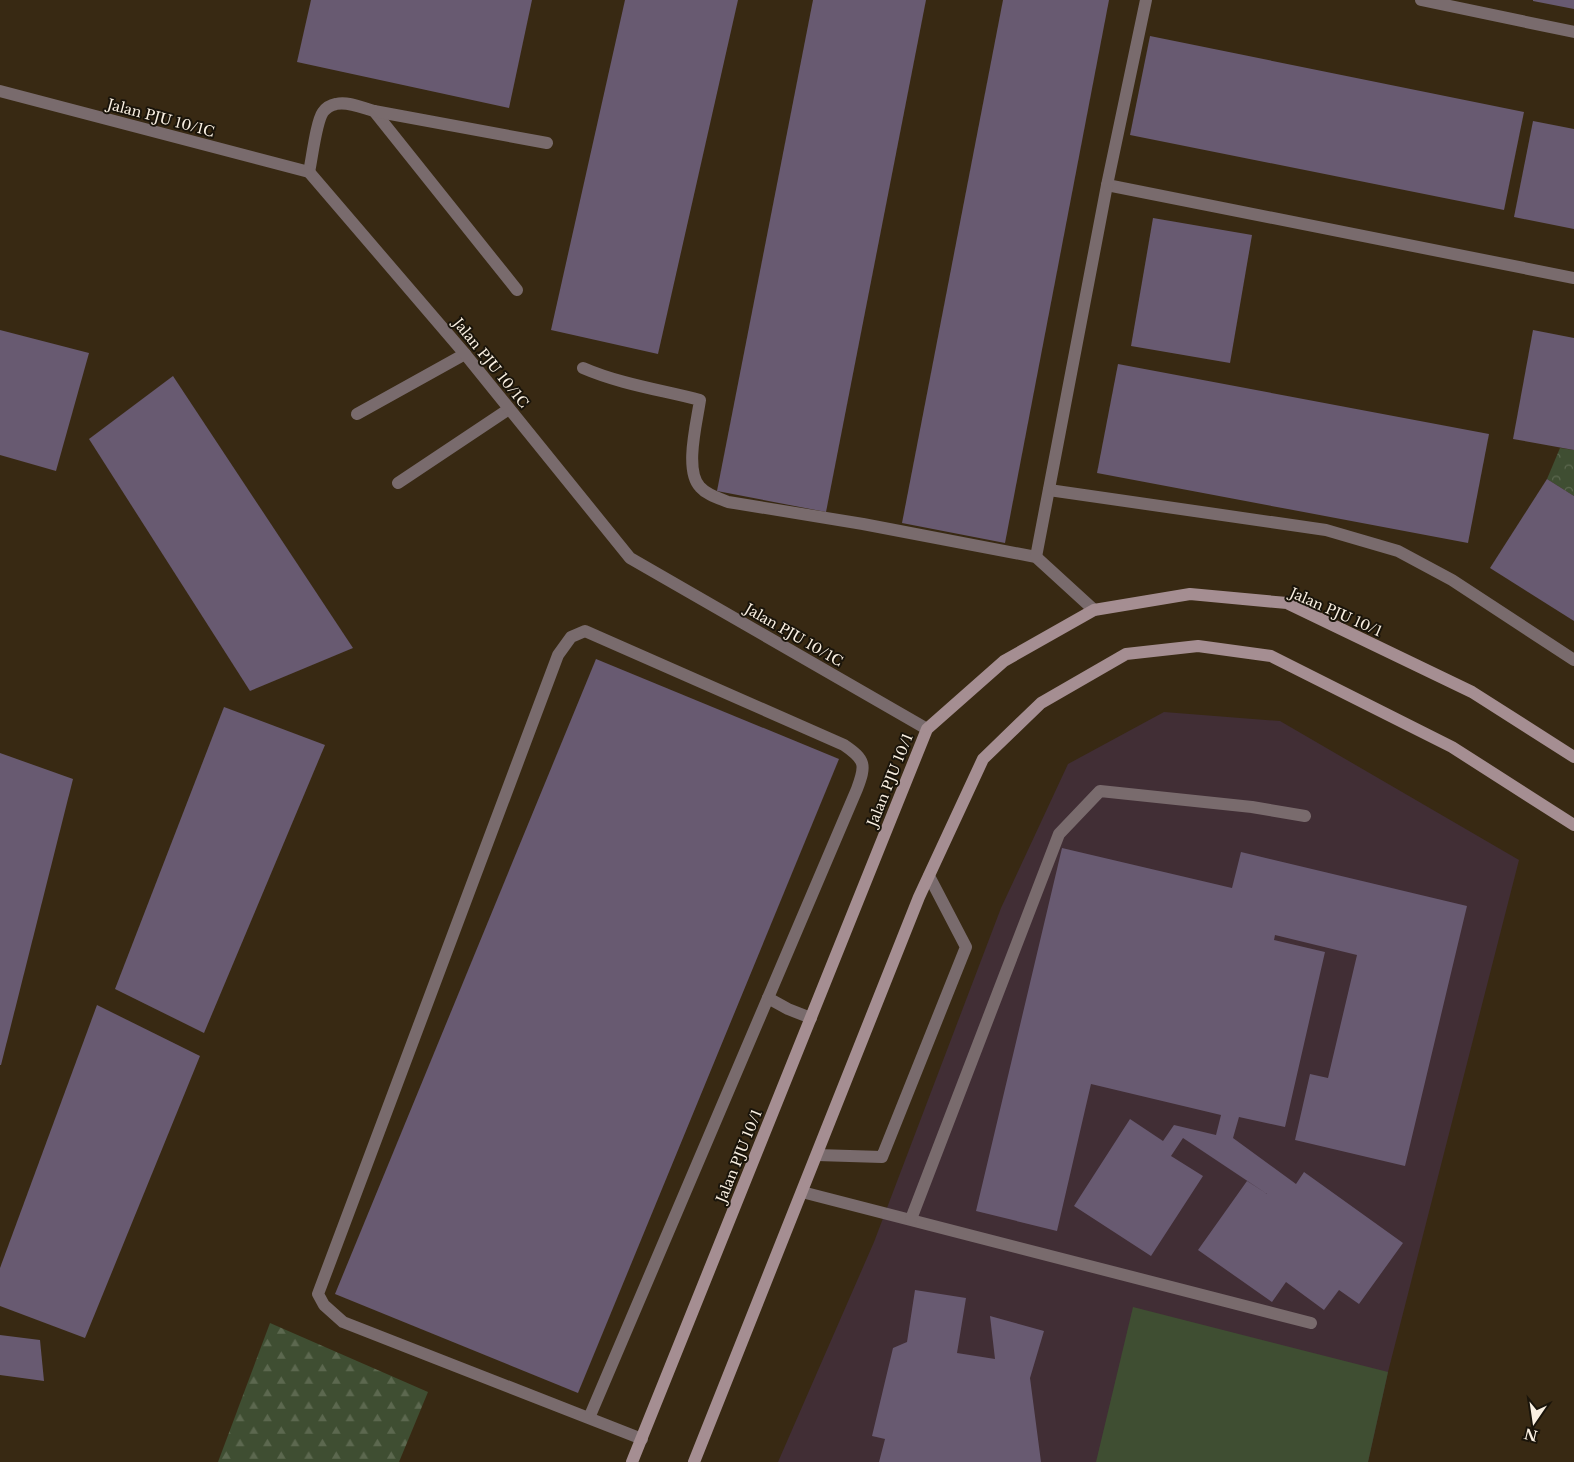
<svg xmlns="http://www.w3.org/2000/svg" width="1574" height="1462" viewBox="0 0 1574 1462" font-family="'Libre Baskerville',serif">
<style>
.education{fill:#412e35}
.forest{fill:url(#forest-firs)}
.park{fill:url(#park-crowns)}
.garden{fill:#3f4e32}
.building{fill:#685a71}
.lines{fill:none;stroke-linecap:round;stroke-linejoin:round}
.lane{stroke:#796b6d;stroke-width:12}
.street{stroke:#796b6d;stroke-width:12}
.secondary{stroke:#a58e92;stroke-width:12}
.labels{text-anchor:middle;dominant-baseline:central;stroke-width:4;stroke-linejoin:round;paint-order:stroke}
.street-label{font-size:14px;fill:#faf0e2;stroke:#1a140a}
</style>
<defs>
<pattern id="forest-firs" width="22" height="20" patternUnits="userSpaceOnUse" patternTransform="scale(1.25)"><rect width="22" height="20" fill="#3f4e32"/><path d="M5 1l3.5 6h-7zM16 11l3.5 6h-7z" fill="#5c684f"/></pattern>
<pattern id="park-crowns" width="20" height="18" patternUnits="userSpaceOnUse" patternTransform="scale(1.25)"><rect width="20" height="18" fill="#3f4e32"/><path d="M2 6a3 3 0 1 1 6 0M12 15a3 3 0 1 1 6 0" fill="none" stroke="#5c684f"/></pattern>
</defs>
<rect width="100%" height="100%" fill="#382913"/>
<polygon class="education" points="1164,712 1280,721 1519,860 1388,1372 1368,1462 778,1462 874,1242 1001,908 1068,764"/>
<polygon class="forest" points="270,1323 428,1392 399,1462 218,1462"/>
<polygon class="park" points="1560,448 1574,450 1574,496 1547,479"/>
<polygon class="garden" points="1133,1307 1388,1372 1368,1462 1096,1462"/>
<g class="building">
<polygon points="311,0 532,0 509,108 297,62"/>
<polygon points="625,0 738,0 658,354 551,330"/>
<polygon points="813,0 926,0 826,512 717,491"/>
<polygon points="1003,0 1109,0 1005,543 902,523"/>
<polygon points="1533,0 1574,0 1574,9 1533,1"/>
<polygon points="1150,36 1524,112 1504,210 1130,135"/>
<polygon points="1533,121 1574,129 1574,229 1514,217"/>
<polygon points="1153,218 1252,235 1230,363 1131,346"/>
<polygon points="0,330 89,353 56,471 0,455"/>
<polygon points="1533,330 1574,338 1574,450 1513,439"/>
<polygon points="1118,364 1489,434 1468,543 1097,473"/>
<polygon points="173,376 353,648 250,691 89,439"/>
<polygon points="1547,479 1574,496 1574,621 1490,568"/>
<polygon points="596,659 839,759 578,1393 335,1294"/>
<polygon points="224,707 325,745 204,1033 115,989"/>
<polygon points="0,753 73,779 1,1065 0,1065"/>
<polygon points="1062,848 1232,888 1241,852 1467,906 1405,1166 1295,1140 1310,1074 1328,1078 1357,955 1275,935 1274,940 1325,952 1285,1127 1239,1117 1233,1138 1296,1184 1304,1172 1403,1243 1359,1304 1339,1290 1324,1310 1286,1282 1272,1302 1198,1250 1247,1181 1267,1194 1183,1138 1171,1156 1203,1176 1151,1256 1074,1206 1130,1119 1163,1141 1174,1125 1216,1135 1221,1115 1091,1084 1057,1231 976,1211"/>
<polygon points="97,1005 200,1056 85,1338 0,1306 0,1268"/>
<polygon points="915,1290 966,1298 957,1353 995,1359 990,1316 1044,1331 1030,1378 1041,1462 879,1462 885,1439 872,1436 893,1348 907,1342"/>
<polygon points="0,1335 40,1340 44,1381 0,1375"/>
</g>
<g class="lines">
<g class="lane">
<polyline points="1421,0 1574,32"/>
<polyline points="374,111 517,290"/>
<path d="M309,172C312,159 316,122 323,112C326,108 331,105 336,104C348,101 363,108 374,111L547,143"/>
<polyline points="1107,185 1574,278"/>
<path d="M583,368C620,384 661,390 700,400C697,422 684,470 700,487C707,495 718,498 728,502L863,524L1036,557L1094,610"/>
<polyline points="357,414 465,354"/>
<polyline points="398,483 509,409"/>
<polyline points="1049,490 1326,530 1398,551 1452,580 1574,660"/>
<polyline points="1036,557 1107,185 1146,0"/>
<polyline points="768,998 788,1009 811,1018"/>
<polyline points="817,1155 882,1157 966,947 929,876"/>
<polyline points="802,1192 1311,1323"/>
<polyline points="911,1219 1059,834 1100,791 1252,807 1305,816"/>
<path d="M589,1418L857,789C866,765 866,760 844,745L585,631L571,637L558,655L318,1294L324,1305L343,1322L642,1439"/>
</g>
<polyline class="street" points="0,91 309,172 465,354 630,558 927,729"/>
<g class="secondary">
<polyline points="632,1462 927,729 1004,661 1094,610 1190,594 1287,603 1472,692 1574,757"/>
<polyline points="694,1462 919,897 983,759 1041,703 1126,654 1198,646 1271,656 1452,747 1574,825"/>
</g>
</g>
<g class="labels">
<g class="street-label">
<text transform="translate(161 118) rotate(15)">Jalan PJU 10/1C</text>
<text transform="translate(491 363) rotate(51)">Jalan PJU 10/1C</text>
<text transform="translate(1336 612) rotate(24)">Jalan PJU 10/1</text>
<text transform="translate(794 635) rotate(30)">Jalan PJU 10/1C</text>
<text transform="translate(890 780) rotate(-68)">Jalan PJU 10/1</text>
<text transform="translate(739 1156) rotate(-68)">Jalan PJU 10/1</text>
</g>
</g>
<g transform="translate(1534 1422) rotate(193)" stroke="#1a140a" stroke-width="4" paint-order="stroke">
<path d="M0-4L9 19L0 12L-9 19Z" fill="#faf0e2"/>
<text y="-8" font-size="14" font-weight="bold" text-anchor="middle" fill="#faf0e2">N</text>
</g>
</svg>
